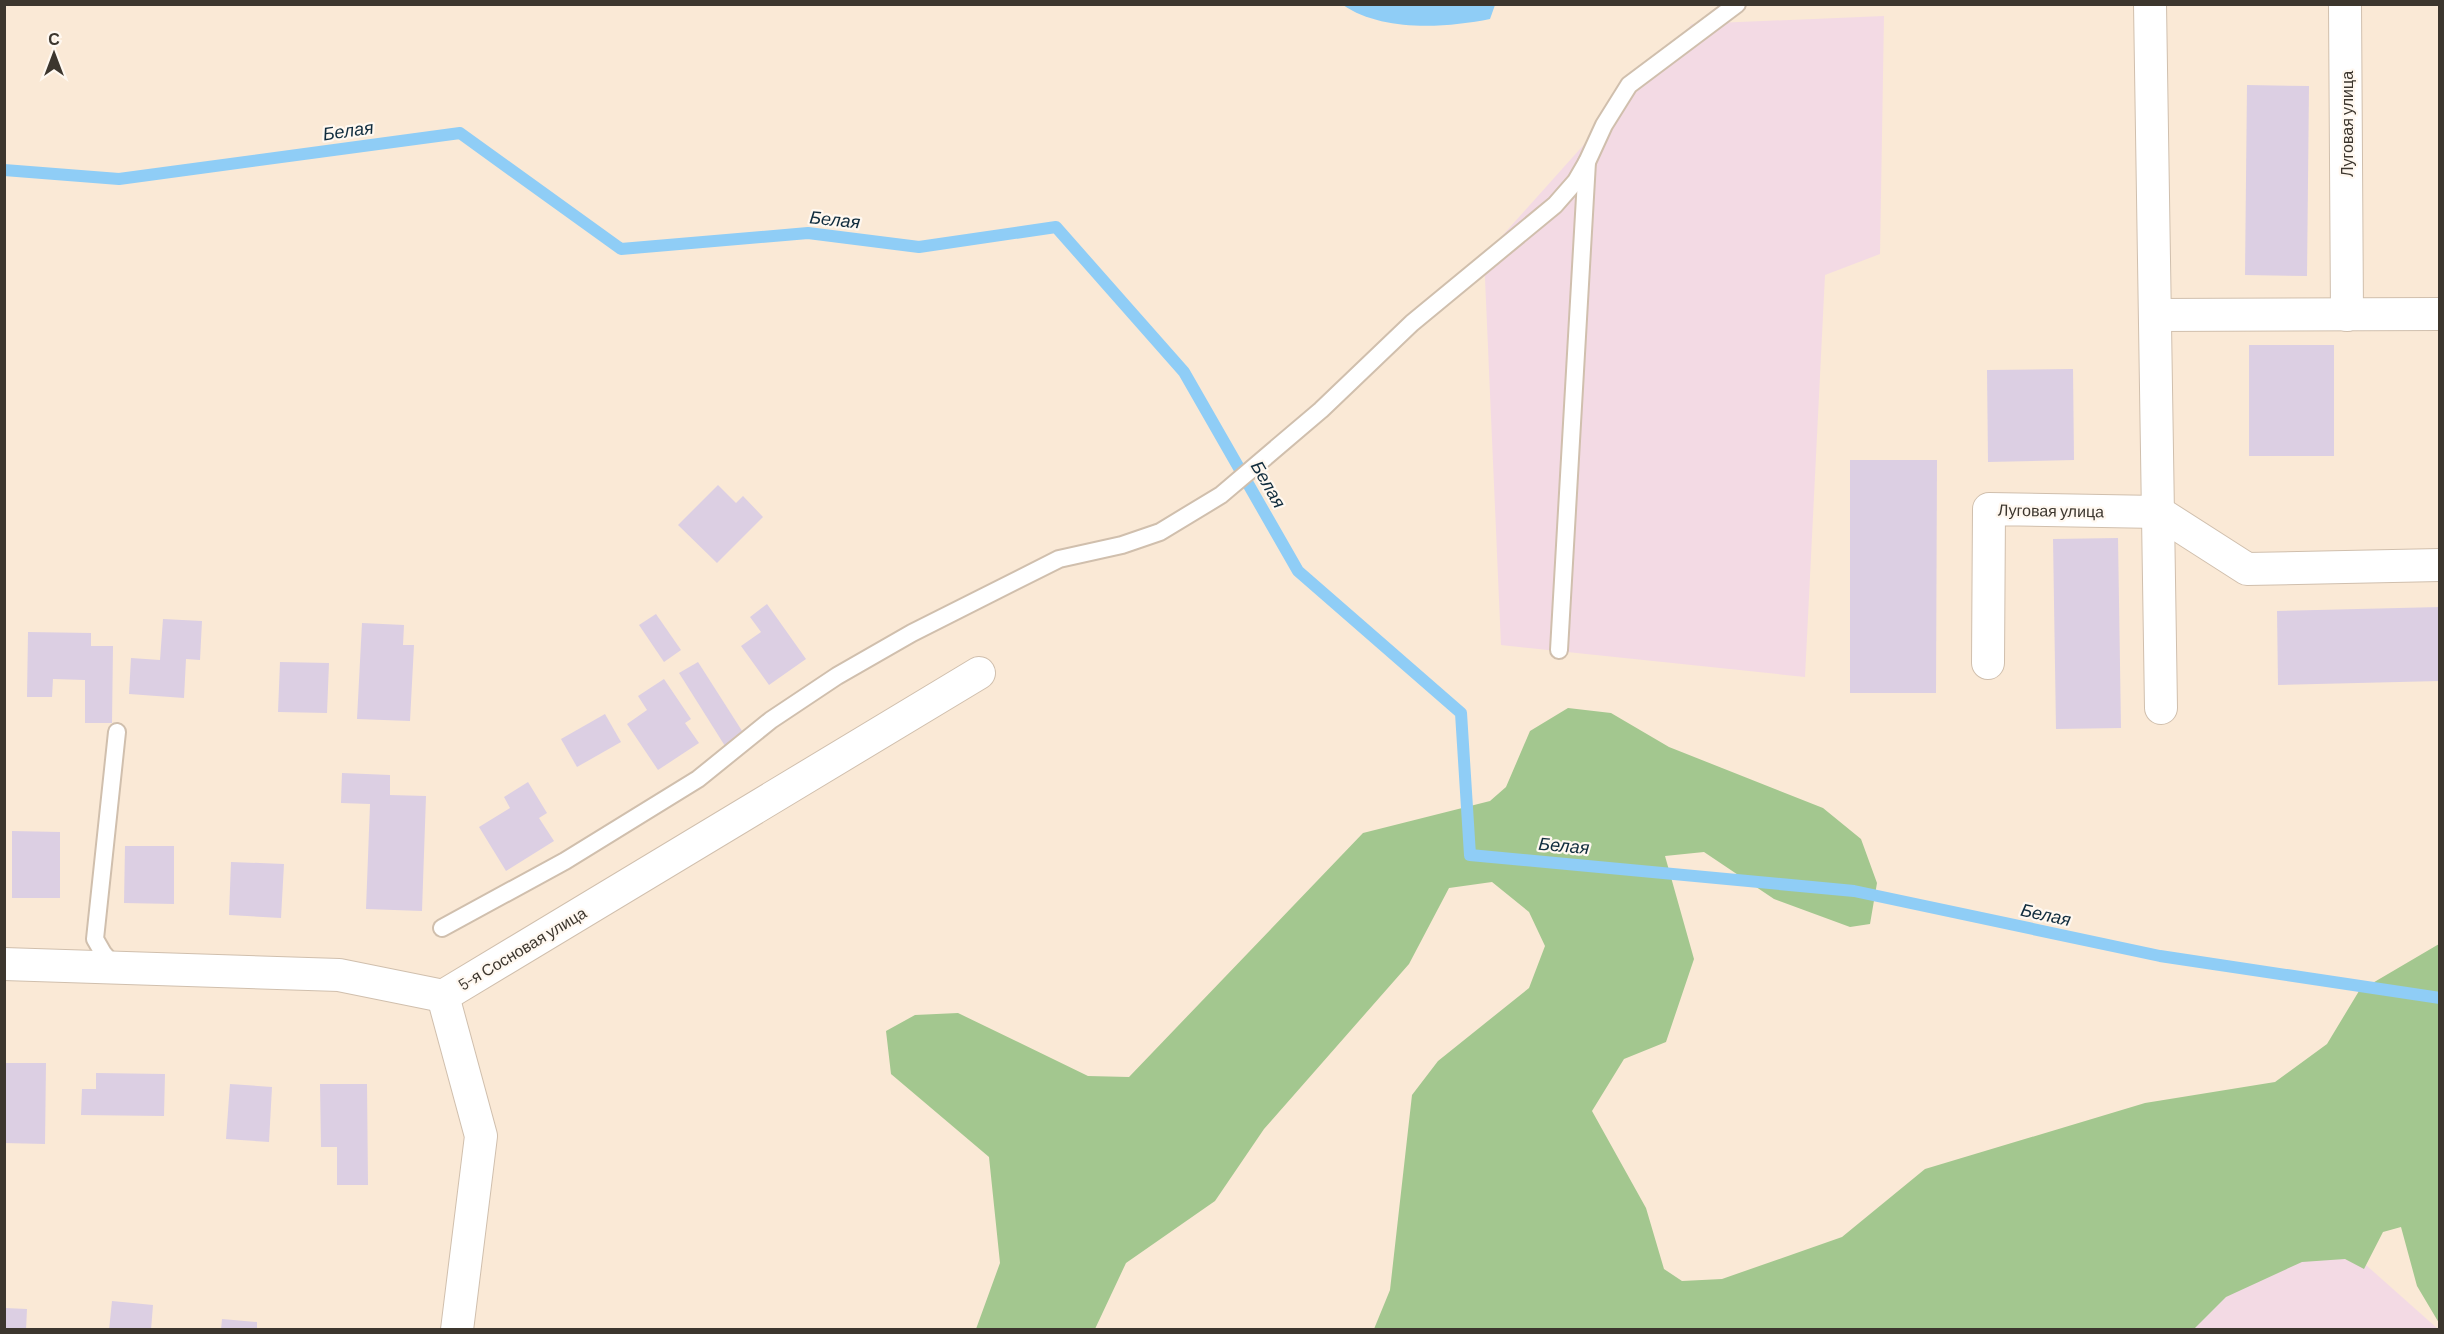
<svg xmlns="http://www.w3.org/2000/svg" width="2444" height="1334" viewBox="0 0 2444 1334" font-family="Barlow,sans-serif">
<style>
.industrial{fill:#f3dae4}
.forest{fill:#a3c78f}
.water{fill:#8fcdf6}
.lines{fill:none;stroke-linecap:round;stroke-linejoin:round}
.stream{stroke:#8fcdf6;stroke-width:12}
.building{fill:#dccfe3}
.lane-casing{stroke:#d0bfad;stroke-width:20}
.street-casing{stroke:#d0bfad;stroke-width:34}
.lane{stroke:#fff;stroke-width:16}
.street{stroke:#fff;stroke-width:32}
.labels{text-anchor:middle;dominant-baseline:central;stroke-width:4.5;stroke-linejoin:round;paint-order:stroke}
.street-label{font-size:16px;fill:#3c362e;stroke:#fff8f0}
.water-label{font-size:18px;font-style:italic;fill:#102c3d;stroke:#fff8f0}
</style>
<rect width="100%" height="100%" fill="#fae9d6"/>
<g class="industrial">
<polygon points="1884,16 1880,254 1825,275 1805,677 1501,645 1484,256 1692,24"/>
<polygon points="2294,1201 2438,1329 2173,1330"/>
</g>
<polygon class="forest" points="1568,708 1611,713 1669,747 1823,808 1861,839 1877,883 1870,924 1850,927 1774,899 1704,852 1665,856 1694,959 1666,1042 1624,1059 1592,1111 1646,1208 1664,1269 1682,1281 1722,1279 1842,1237 1925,1169 2145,1103 2275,1082 2327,1044 2359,991 2439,944 2439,1323 2417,1286 2401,1227 2383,1232 2364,1269 2345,1259 2302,1262 2226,1297 2194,1329 1374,1329 1390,1290 1412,1095 1438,1061 1529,988 1545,946 1529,912 1492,882 1449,888 1409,964 1264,1129 1215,1201 1126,1263 1095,1329 976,1329 1000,1263 989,1157 891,1074 886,1031 915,1015 958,1013 1088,1076 1129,1077 1363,833 1490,801 1506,787 1530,731"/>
<path class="water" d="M1343,5H1495L1490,19C1445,28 1382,32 1343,5Z"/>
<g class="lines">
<polyline class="stream" points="4,170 119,179 460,133 621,249 808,233 919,247 1056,227 1184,372 1298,571 1461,713 1470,855 1854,891 2160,956 2440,998"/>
</g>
<g class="building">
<polygon points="2247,85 2309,86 2307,276 2245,275"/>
<rect x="2249" y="345" width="85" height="111"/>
<polygon points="2073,369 2074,460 1988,462 1987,370"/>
<polygon points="1850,460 1937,460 1936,693 1850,693"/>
<polygon points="718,485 736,503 743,496 763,517 717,563 678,525"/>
<polygon points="2118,538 2121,728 2056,729 2053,539"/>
<polygon points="767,604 806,659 769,685 741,646 761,632 750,617"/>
<polygon points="2440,607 2440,681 2278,685 2277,611"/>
<polygon points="656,614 681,650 664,662 639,625"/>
<polygon points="163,619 202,621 200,660 186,659 184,698 129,694 131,658 160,660"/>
<polygon points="362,623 404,625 403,645 414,645 410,721 357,719"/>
<polygon points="28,632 91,633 91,646 113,646 112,723 85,723 85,680 53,679 52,697 27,697"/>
<polygon points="280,662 329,663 327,713 278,712"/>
<polygon points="698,662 744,734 725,746 679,673"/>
<polygon points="664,679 691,719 685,723 699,743 658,770 627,724 647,710 638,696"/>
<polygon points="605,714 621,742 577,767 561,739"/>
<polygon points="342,773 390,775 390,795 426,796 422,911 366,909 370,804 341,803"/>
<polygon points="528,782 547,813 539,818 554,841 506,871 479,827 510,808 504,797"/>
<polygon points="12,831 60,832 60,898 12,898"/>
<polygon points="125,846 174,846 174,904 124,903"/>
<polygon points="231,862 284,864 281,918 229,915"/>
<polygon points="4,1063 46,1063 45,1144 4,1143"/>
<polygon points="96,1073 165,1074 164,1116 81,1115 82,1089 96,1089"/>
<polygon points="230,1084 272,1087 269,1142 226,1139"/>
<polygon points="320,1084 367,1084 368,1185 337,1185 337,1147 321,1147"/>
<polygon points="112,1301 153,1305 151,1330 109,1330"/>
<polygon points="5,1308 27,1309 26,1330 5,1330"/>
<polygon points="222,1319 257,1322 257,1330 221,1330"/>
</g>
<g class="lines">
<g class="lane-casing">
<g id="lane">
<polyline points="1559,650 1587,162 1604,125 1629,85 1737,4"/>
<polyline points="442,928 565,861 698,779 771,720 837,676 912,633 1059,559 1122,545 1160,532 1221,495 1321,410 1412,323 1555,205 1576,181 1587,162"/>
<polyline points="115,967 103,953 95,939 117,732"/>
</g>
</g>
<g class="street-casing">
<g id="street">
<polyline points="2150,4 2161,708"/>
<polyline points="2345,4 2347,315"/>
<polyline points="2155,315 2440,314"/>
<polyline points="1988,663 1989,509 2158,512 2247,569 2440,565"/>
<polyline points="4,964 339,975 443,996 979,673"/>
<polyline points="443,996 481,1136 457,1330"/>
</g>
</g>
<use href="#lane" class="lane"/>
<use href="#street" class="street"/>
</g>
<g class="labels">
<g class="street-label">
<text transform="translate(2346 124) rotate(-90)">Луговая улица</text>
<text transform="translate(2051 510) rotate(1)">Луговая улица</text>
<text transform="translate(522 948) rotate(-31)">5-я Сосновая улица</text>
</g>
<g class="water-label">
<text transform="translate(348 130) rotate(-8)">Белая</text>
<text transform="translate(835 219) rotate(6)">Белая</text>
<text transform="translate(1269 484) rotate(60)">Белая</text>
<text transform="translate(1564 845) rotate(5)">Белая</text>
<text transform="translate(2046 914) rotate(12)">Белая</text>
</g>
</g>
<rect width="2444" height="1334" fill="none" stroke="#3c362e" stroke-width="12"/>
<g transform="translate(54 54)" stroke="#fff8f0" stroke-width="4.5" paint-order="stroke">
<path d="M0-4.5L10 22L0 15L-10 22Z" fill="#3c362e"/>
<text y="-9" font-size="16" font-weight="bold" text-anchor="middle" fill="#3c362e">С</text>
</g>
</svg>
